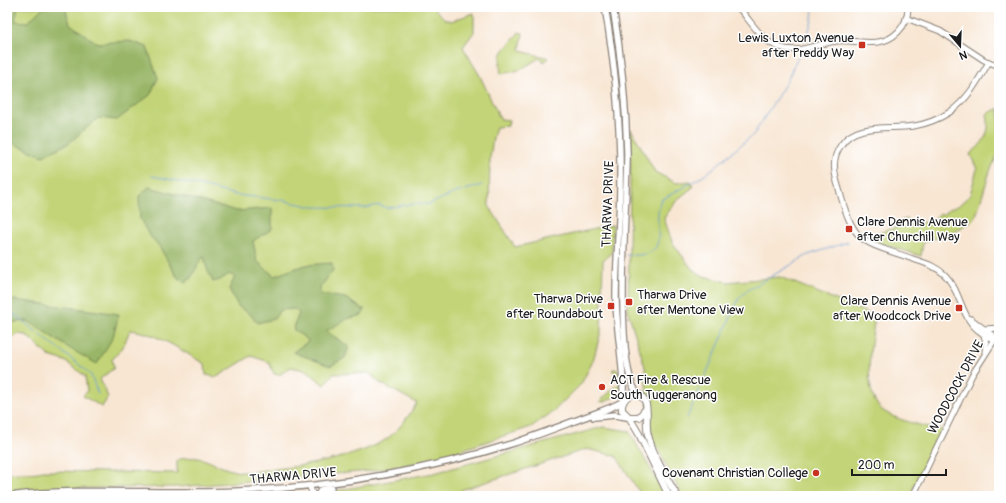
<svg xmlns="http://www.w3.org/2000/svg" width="1006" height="503" viewBox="0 0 1006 503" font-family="Pangolin,sans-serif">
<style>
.green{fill:#c2d477;stroke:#6f784a}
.forest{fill:#99b668;stroke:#5a6942}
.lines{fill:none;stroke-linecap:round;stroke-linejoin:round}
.stream{stroke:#6b9cd5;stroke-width:1}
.secondary-casing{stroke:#8a8178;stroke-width:7}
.primary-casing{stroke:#8a8178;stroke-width:8}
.highway-casing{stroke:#8a8178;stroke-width:8}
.secondary{stroke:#fff;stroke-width:5}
.primary{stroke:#fff;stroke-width:5.5}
.highway{stroke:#fff;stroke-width:6}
.poi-dot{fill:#c8321e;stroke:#fff;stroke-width:1.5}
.labels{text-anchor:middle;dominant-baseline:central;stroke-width:3;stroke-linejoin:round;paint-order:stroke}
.poi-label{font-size:13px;fill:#1c1c1c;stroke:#fff;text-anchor:end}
.street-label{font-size:13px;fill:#1c1c1c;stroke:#fff}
</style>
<rect width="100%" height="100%" fill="#fff"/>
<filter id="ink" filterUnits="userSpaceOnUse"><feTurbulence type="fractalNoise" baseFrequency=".025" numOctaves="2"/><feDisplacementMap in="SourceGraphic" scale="8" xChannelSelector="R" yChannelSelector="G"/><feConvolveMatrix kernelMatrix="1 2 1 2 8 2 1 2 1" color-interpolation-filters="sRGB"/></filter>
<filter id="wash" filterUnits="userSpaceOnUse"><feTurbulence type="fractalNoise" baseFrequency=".012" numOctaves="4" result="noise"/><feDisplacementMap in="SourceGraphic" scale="16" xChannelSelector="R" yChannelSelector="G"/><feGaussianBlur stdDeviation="0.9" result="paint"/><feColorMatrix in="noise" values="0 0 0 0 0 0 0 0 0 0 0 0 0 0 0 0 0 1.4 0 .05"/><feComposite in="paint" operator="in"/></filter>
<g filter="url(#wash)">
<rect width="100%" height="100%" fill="#f8e6d3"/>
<g class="green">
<path d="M7,7H433L445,19L451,21L474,13V32L463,47L480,76L500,119L509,120L508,126L496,127L493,138L490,158L489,206L515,247L613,225L612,252L603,260L601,331L593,361L581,384L554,411L531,427L431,460L371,471L178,487L45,489L7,493V474C19,472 31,474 43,471L177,473V460C204,451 215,469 241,472C248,473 257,471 265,470C300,467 359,458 388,438C400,429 409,415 417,403L380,383L369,373L333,374L324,385L308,371L291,367L279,375L274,374L269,362L251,356L217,377L206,375L205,364C180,350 158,333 130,330L123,347L112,360L114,368L100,379L108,397L102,407L83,396L87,391L85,376L65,361L49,356L26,335L17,334L7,341Z"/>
<path d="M519,32L523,33L520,49L524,52L549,58L545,62L539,58L520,70L501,74C497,48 507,50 519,32Z"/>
<path d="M999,108V152L990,171L975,219L953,232L923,242L921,256L871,240L867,236L899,227L902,220L907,219L912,225L934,220L939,214H944L949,209L958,206L970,195L977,169L970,154C984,143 991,133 987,114Z"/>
<path d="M631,129L655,172L676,183L690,181L693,187L677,200L664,218L672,242L692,269L703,276L728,282L780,277L875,316C872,340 861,391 881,409C893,420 927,427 943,430L909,496H682L654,442L649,423L645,367L628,311Z"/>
<polygon points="614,369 618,370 621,392 604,403 605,401 602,402 600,401 620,383 618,376 612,370"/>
<polygon points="603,427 629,431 666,496 642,496 616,456 587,449 461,490 463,496 324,496 323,493 434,473"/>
</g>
<g class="forest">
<polygon points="7,7 18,7 15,21 28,22 43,7 65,7 70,24 97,43 130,41 147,47 158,78 150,95 117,120 98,118 69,143 43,156 7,141"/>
<polygon points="149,187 237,211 272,208 272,229 253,241 257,261 274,276 305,265 332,263 333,270 320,288 320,294 345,298 365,310 362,315 347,319 326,331 349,347 345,358 330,366 293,352 309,341 293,329 299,313 294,309 280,310 274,319 257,323 251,315 238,306 229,289 235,277 229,274 220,280 213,282 207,269 204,257 201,259 191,278 185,283 177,277 159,246 149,235 140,219 139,196"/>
<polygon points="7,299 119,314 113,337 97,364 69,348 28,321 7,323"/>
</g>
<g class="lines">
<g class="stream">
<polyline points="805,41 812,21 813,7"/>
<polyline points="152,176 197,185 236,195 281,200 313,207 365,208 379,205 387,208 411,204 429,204 455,193 482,185"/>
<path d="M626,255C676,258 650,229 661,200L705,175L754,134L787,81L798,56"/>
<polyline points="7,309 82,367 91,375 98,394"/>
<polyline points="687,418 739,298 748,290 808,255 848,242"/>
</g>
</g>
</g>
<g filter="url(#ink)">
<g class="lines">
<g class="secondary-casing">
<g id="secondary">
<path d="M738,7C751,21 761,41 779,47C799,55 818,43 837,41C859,39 880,50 898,32C905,25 908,17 908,7"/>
<polyline points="906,18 940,31 984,60 999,66"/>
<path d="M989,62C978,81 968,99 950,112C939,119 926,124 914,126C889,130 856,122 841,145C831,159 834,173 839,189C854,245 861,241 913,259C925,263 936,266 945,275C962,292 960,319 982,333C986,336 989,339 995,339"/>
<polyline points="971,319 992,335 995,339"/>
<polyline points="985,329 999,328"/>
<polyline points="984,335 986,343 985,352"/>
<polyline points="310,487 313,496"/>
<polyline points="913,496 972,375 999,333"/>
</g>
</g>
<g class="primary-casing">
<g id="primary">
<path d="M605,7C615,65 621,123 620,183C620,221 616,260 616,298C616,333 625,367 623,401"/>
<path d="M613,7C621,55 626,103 627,152C628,192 611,375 640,396"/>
<polyline points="594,417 615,415 627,417"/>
<polyline points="318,495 321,490 331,488"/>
<path d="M9,496C75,488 141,493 207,492C314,490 413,475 514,443C538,435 561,426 585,417C598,412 610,409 622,402"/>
</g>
</g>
<g class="highway-casing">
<g id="highway">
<path d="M646,409L639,417H629L622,410C620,397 638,386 645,401C649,410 645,424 648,435C653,456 666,477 677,496"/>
<polyline points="629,417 639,434 669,496"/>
</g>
</g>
<use href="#secondary" class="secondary"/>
<use href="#primary" class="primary"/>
<use href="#highway" class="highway"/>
</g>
</g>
<g class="poi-dot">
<rect x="858" y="41" width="8" height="8" rx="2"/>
<rect x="845" y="225" width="8" height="8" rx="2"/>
<rect x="625" y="298" width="8" height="8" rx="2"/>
<rect x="607" y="302" width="8" height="8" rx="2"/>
<rect x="955" y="304" width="8" height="8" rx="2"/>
<circle cx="602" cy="387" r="4"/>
<circle cx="816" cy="473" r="4"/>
</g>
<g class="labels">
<g class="poi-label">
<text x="854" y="38">Lewis Luxton Avenue<tspan x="854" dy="15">after Preddy Way</tspan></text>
<text x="857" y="222" text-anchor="start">Clare Dennis Avenue<tspan x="857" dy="15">after Churchill Way</tspan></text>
<text x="637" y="295" text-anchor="start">Tharwa Drive<tspan x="637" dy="15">after Mentone View</tspan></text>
<text x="603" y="299">Tharwa Drive<tspan x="603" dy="15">after Roundabout</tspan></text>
<text x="951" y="301">Clare Dennis Avenue<tspan x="951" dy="15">after Woodcock Drive</tspan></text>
<text x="610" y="380" text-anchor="start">ACT Fire &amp; Rescue<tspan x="610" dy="15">South Tuggeranong</tspan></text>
<text x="808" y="473">Covenant Christian College</text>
</g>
<g class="street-label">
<text transform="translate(608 204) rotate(-88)">THARWA DRIVE</text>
<text transform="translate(956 387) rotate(-62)">WOODCOCK DRIVE</text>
<text transform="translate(293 476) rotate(-5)">THARWA DRIVE</text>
</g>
</g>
<rect width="1006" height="503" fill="none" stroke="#fff" stroke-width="24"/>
<g transform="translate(960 46) rotate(161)" stroke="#ffffff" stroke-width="3" paint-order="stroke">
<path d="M0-3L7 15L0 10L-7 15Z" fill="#1c1c1c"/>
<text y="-6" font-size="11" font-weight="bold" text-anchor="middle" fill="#1c1c1c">N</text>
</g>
<path d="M852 469v6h94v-6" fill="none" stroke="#1c1c1c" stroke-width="2"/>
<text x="858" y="469" font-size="12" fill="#1c1c1c" stroke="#ffffff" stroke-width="3" paint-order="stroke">200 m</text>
</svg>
